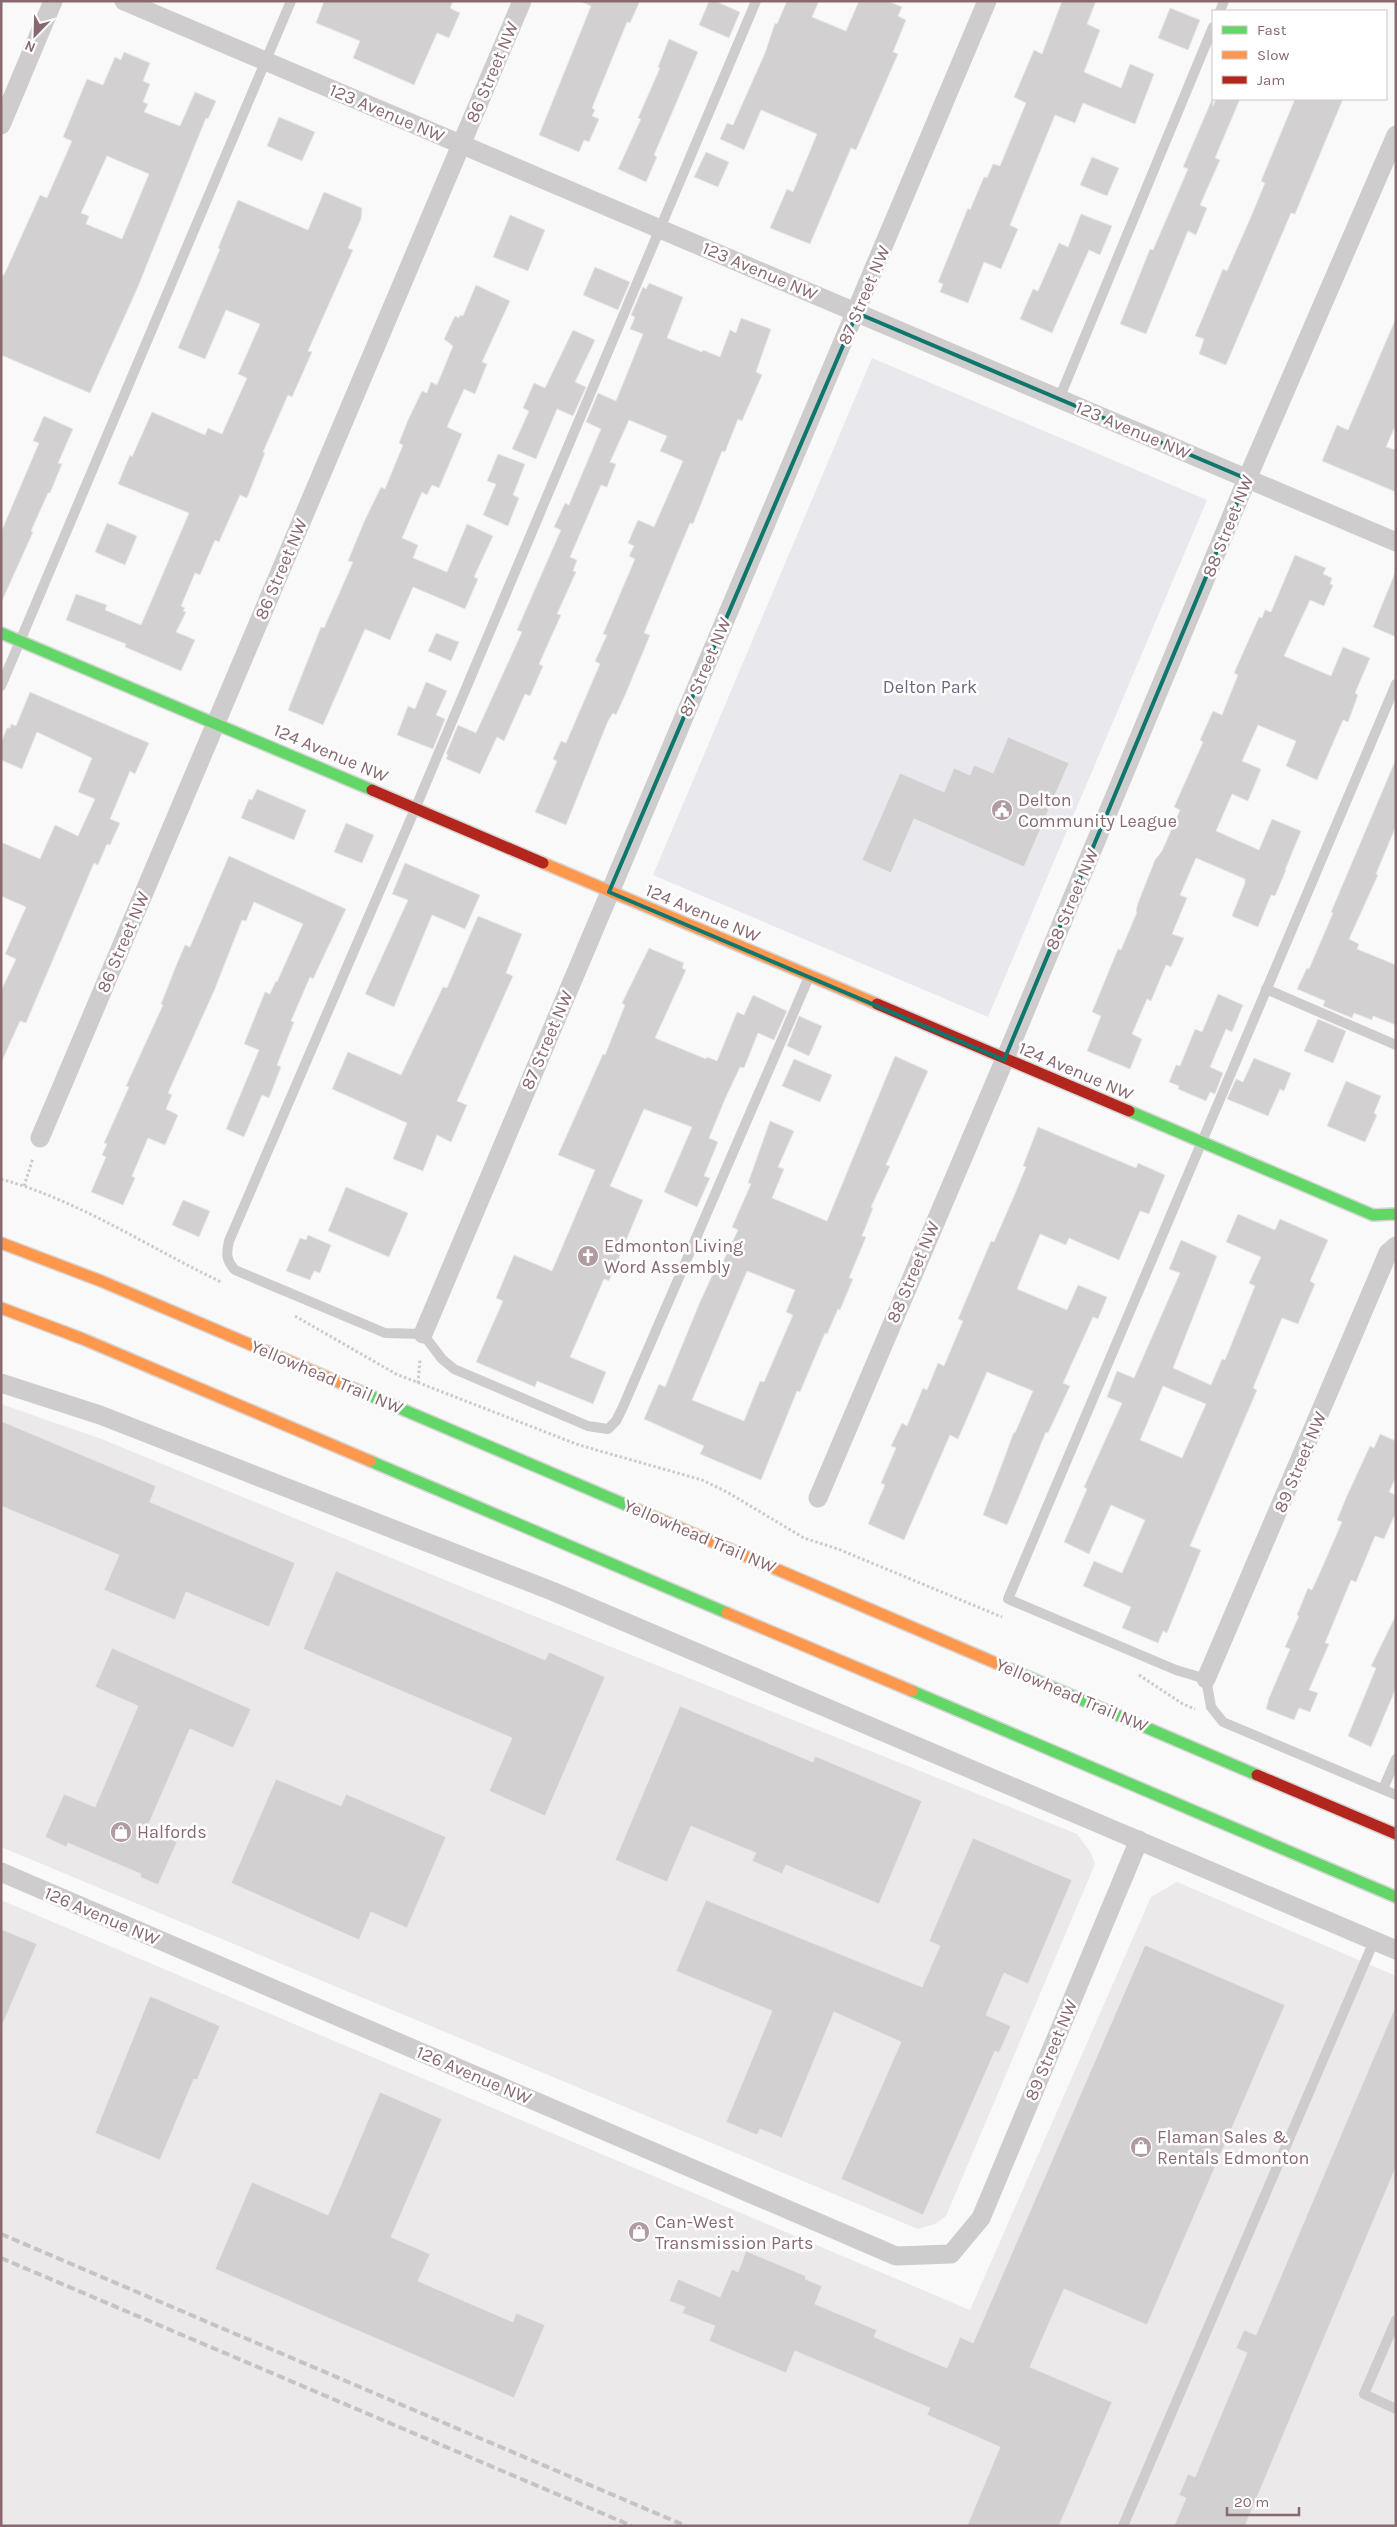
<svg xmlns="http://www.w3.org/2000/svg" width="1397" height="2527" viewBox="0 0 1397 2527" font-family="Karla,sans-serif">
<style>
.built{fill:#ebe9e9}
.green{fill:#e9e9ed}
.building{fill:#d3d0d1;stroke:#e8e8e8;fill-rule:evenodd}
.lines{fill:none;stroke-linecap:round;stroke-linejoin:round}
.fast-casing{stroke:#d7d5d5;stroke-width:14}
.slow-casing{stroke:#d7d5d5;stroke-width:14}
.jam-casing{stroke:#d7d5d5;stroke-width:14}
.path{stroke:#cccaca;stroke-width:3;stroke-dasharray:2.5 2.5;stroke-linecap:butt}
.lane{stroke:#cecccd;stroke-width:10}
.street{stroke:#cecccd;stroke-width:19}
.fast{stroke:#63d668;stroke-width:11}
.slow{stroke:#ff974d;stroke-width:11}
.jam{stroke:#b3261e;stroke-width:11}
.rail{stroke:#c5c3c3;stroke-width:4;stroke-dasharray:8 4;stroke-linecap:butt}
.marked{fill:none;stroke:#0f766e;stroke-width:4;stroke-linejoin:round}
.labels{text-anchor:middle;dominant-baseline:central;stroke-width:5;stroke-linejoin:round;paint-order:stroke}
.street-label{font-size:18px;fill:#896970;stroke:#fff}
.park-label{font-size:18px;fill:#6b6880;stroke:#fff}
.poi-label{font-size:18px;fill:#896970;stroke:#fff;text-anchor:start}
</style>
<rect width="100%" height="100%" fill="#f9f9f9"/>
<g class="built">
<polygon points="1,1404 104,1440 462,1587 1077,1834 1091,1853 1095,1864 946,2216 935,2224 918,2229 1,1847"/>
<polygon points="1177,1882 1396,1976 1396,2526 1,2526 1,1900 970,2310 1151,1897"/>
</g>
<polygon class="green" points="872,358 1207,500 988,1017 653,875"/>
<g class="building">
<polygon points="324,1 453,1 450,8 460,13 449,38 437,33 414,85 353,58 360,41 316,23"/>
<polygon points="579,1 640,1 630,23 627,22 592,108 595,110 592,116 599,119 589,142 584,140 579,152 539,135 591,6"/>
<polygon points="709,1 715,1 740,12 729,38 699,25"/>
<polygon points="787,1 819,1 812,17 846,31 859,1 888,1 902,7 898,16 906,20 893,52 898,54 856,150 851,148 810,244 770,228 787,189 793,192 817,134 761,110 744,150 720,139 727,123 733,125 765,53 775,23 777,24"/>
<polygon points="1062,1 1096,1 1087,24 1100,30 1084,72 1121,88 1130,64 1154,74 1135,124 1083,103 1075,123 1055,115 1010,225 1018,229 1001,269 984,262 968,303 940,292 943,284 938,282 968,208 970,210 984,177 987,178 993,164 1000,166 1026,103 1014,97 1034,50 1042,54"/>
<polygon points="1170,8 1200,20 1188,50 1158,38"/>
<polygon points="669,39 698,52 654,155 657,157 646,182 618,169 641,119 638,118 660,68 658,67"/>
<path d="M124,52L150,63L143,81L150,84L143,102L148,104L144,112L180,126L195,92L216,101L208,119L206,118L137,289L90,393L1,355V275H4L40,195L47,198L72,141L63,137L87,79L103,85L115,57L121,60ZM107,156L149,174L122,239L86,224L89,216L81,213Z"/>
<polygon points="1213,97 1213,106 1216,99 1240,99 1215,158 1220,160 1200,205 1207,208 1196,235 1188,231 1146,334 1120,324 1150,249 1153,250 1188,169 1183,167"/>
<polygon points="1295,99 1343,99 1295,214 1291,213 1226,365 1199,354 1204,339 1195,336 1223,269 1227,271 1250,219 1265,183 1261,181"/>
<polygon points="279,117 315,132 302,161 267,146"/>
<polygon points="706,152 729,162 718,187 694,177"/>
<polygon points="1092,157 1119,168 1107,196 1080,185"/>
<polygon points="324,192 362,208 361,219 348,248 353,250 308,351 312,352 292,397 288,395 263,452 265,453 247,498 240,495 219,542 215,540 200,575 195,573 181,606 185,608 183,611 186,612 176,632 195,640 181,671 125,647 126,644 66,620 76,594 107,605 105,610 141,625 189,513 118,484 130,455 132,457 152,412 205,435 208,428 222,434 247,378 238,374 260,324 226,310 205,359 178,348 220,249 218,248 238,200 308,230"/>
<polygon points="1081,214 1112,226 1100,255 1089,250 1052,333 1020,319 1033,289 1038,291 1059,243 1068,247"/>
<polygon points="510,215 545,230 528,271 493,257"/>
<polygon points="595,267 630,282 618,310 583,295"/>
<polygon points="649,283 683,297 667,338 702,352 703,350 720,357 730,330 736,333 741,318 771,329 756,372 762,375 742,421 738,419 725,452 722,451 693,524 690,523 644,633 650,635 626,693 616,715 613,713 608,721 566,825 535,812 557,761 553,759 561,741 566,743 600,664 595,661 607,635 603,634 635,559 629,556 634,546 628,543 638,520 654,527 683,461 660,451 667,436 629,420 610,462 616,464 607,487 601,485 570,557 577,560 573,571 576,572 557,614 561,615 539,664 543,666 530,696 525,694 504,741 497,737 480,774 446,759 448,755 446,754 458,725 476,733 522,632 517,630 561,530 554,527 565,503 569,505 601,429 586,422 598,393 616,401 643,334 630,329 635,317 631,315 643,287 646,289"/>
<polygon points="476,285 510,301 482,362 487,364 475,394 464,389 447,427 462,434 439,488 432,485 427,495 422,492 402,538 418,545 413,558 447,572 467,524 493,536 474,577 478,579 465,609 413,587 390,640 365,629 323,725 288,710 321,627 324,628 353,562 348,561 364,522 381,487 385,489 403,445 399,443 408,420 422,391 427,393 431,382 437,385 453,346 444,339 455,316 459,318 460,315 463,316"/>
<polygon points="1396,318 1396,424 1386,447 1396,450 1396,492 1322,461 1337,425 1348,430"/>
<polygon points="573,330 595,340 575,382 586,387 573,416 557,409 536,459 512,449 529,411 523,408 534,383 545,388"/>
<polygon points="44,416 73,429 58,463 62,464 50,493 48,493 31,531 33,532 1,603 1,532 39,443 33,441"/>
<polygon points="498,454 525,464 513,495 519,498 508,526 483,515 496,484 487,481"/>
<polygon points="107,523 137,536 125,565 95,552"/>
<polygon points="1295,555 1326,568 1323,574 1332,578 1330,584 1333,585 1324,606 1310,600 1284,656 1331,676 1343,647 1370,658 1355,693 1358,695 1348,722 1343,720 1317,780 1286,766 1296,741 1258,725 1242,761 1261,769 1248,801 1232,794 1216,831 1259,850 1272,819 1301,831 1285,870 1286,870 1275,896 1271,895 1258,927 1232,916 1245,883 1245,879 1196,858 1180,895 1187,898 1172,934 1184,938 1171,967 1166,965 1151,1001 1147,999 1132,1034 1142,1039 1130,1069 1087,1051 1101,1016 1092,1012 1118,949 1121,950 1137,912 1136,911 1138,903 1155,860 1162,851 1180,810 1174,807 1203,742 1200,740 1213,711 1222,715 1238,675 1234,673 1259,617 1262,618 1265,610 1271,612"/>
<polygon points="1395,573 1396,573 1396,637 1373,627"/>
<polygon points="436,633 459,642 451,661 428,651"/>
<polygon points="426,682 447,691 436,715 445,719 433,749 397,735 408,706 415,709"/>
<polygon points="30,692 149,743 135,774 130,771 110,819 120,823 110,845 107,844 98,865 94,863 26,1023 20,1021 1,1063 1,991 16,959 5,954 26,907 1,896 1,842 40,859 55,825 78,836 95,799 78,792 92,758 37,732 22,769 1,760 1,743 7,728 10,728 11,724 16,726"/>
<polygon points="1008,737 1069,763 1024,867 914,819 891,873 862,860 900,773 944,792 954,768 970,775 974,765 993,773"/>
<polygon points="1396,759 1396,826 1376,874 1378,875 1349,939 1359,944 1357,949 1396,965 1396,1025 1373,1016 1372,1020 1354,1013 1352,1018 1323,1006 1325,1001 1297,989 1307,968 1309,969 1333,913 1331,912"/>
<polygon points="257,789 306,810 294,840 241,818 249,799 252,800"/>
<polygon points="346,823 374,835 362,863 334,852"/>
<polygon points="229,856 346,909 313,979 310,977 291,1021 294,1022 277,1065 281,1067 269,1098 262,1095 244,1137 226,1129 259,1050 244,1044 265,992 270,994 276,981 277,982 303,924 254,902 246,921 242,920 214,991 168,1093 172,1095 166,1109 178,1115 165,1145 148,1138 132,1176 135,1178 123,1205 91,1192 106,1157 102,1155 107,1144 104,1143 129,1087 126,1086 163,1005 161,1004 176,966 185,945 190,947"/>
<polygon points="405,863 480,895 465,929 432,915 394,1007 365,994 408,900 392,894"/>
<polygon points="478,916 522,934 506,973 513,976 457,1101 467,1105 451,1142 437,1135 423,1171 393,1159 407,1123 332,1089 348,1052 401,1075 443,987 447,988"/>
<polygon points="649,948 684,963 682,968 686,970 655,1038 706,1059 707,1057 717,1061 737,1012 744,1015 753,995 787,1011 774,1040 758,1033 744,1068 740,1067 725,1099 709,1138 718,1142 704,1176 710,1178 697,1207 664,1192 692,1127 644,1109 610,1186 643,1200 609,1281 604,1279 570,1357 606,1372 593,1404 537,1381 535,1387 476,1362 503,1301 496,1298 514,1255 552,1271 595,1170 558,1155 603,1054 605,1055 625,1005 622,1003"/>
<polygon points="1218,994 1243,1005 1232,1032 1226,1029 1210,1067 1223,1073 1215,1094 1210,1092 1206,1101 1178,1089 1179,1086 1169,1082 1176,1065 1180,1066 1195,1029 1202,1032"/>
<polygon points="799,1016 822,1026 809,1056 787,1046"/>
<polygon points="1318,1019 1346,1031 1333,1063 1304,1051"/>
<path d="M895,1056L928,1071L886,1165L890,1166L871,1207L873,1208L862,1236L866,1237L849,1278L853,1279L840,1310L838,1309L827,1334L825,1333L800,1392L797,1391L761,1480L700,1454L704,1446L644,1419L659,1384L665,1387L700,1302L717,1265L721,1266L738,1230L732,1227L751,1184L748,1183L770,1121L794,1131L778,1167L784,1169L772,1198L827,1221ZM747,1271L795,1290L786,1312L793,1315L764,1382L760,1381L744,1421L692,1400Z"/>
<polygon points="1254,1058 1291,1073 1284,1091 1280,1089 1268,1116 1227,1099 1236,1079 1243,1082"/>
<polygon points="794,1059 832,1075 820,1102 782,1086"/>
<polygon points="1346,1081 1381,1096 1374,1113 1377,1115 1365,1142 1327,1126"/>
<polygon points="1038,1127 1136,1168 1138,1163 1165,1175 1149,1214 1140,1211 1119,1260 1069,1238 1066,1245 1040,1234 1017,1289 1067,1310 1078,1285 1107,1297 1098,1319 1093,1317 1063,1383 1070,1386 1048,1433 1046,1432 1007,1525 983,1515 1014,1432 1015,1433 1033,1391 987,1372 958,1439 950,1435 904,1540 868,1524 885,1485 881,1483 896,1448 891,1446 902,1423 907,1426 923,1388 927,1390 938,1363 944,1366 963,1321 958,1319 991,1241 994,1242 1014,1196 1026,1167 1023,1166"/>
<polygon points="346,1187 408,1213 389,1257 328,1231"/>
<polygon points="183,1200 210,1211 199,1237 172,1225"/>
<path d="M1238,1214L1275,1230L1280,1219L1328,1240L1310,1281L1315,1284L1298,1324L1282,1318L1253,1388L1257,1390L1190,1546L1201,1550L1167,1633L1163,1631L1158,1643L1122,1628L1131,1607L1083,1586L1094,1561L1122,1573L1145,1520L1111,1505L1089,1554L1064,1542L1087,1489L1084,1487L1122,1403L1107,1397L1117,1371L1134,1378L1180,1273L1169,1269L1181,1240L1217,1256L1173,1368L1211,1385L1222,1359L1225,1360L1255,1286L1249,1283L1261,1257L1226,1242ZM1163,1386L1206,1404L1182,1458L1140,1440Z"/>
<polygon points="308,1235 331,1245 320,1273 314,1271 310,1280 286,1271 300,1238 306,1240"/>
<polygon points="1,1421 156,1486 150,1502 295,1563 269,1627 186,1592 175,1620 104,1590 119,1555 1,1506"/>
<polygon points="1380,1434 1396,1441 1396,1477 1389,1492 1396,1495 1396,1512 1384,1539 1375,1536 1356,1582 1351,1580 1325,1643 1329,1644 1309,1690 1318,1693 1310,1712 1299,1708 1294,1720 1266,1709 1269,1698 1290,1649 1285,1647 1299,1616 1297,1615 1308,1588 1312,1590 1318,1577 1342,1522 1337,1520 1346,1498 1370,1446 1374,1448"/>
<polygon points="336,1571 545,1660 549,1652 605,1677 545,1816 489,1791 512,1738 303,1649"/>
<polygon points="1396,1615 1396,1688 1371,1747 1348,1736 1376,1668 1371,1666"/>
<polygon points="112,1648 251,1709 233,1748 190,1729 147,1828 177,1842 158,1885 140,1877 141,1874 68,1843 66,1847 45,1837 64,1794 95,1807 138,1706 95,1687"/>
<polygon points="680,1706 813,1762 815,1756 922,1801 879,1904 786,1865 782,1874 752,1861 756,1853 691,1826 667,1882 615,1860"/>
<polygon points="276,1779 341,1806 346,1794 446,1837 407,1928 371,1912 359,1940 231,1883"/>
<polygon points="973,1838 1072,1880 1028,1984 1004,1973 986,2015 1011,2026 999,2053 995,2051 923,2215 841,2179 901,2042 834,2012 782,2138 760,2129 757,2135 726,2122 772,2011 676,1971 706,1900 922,1987 940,1946 929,1941"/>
<polygon points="1,1929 37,1944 1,2028"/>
<polygon points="1145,1945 1285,2005 1147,2325 1064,2289 1030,2367 1112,2402 1059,2526 967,2526 1000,2447 927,2415 930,2408 795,2351 786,2373 709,2341 715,2326 682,2313 685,2307 669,2301 678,2279 720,2297 732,2269 738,2272 746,2251 806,2276 805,2279 822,2286 815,2304 877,2330 874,2337 947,2368 960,2337 973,2343"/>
<polygon points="150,1996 220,2026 197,2080 194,2079 160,2160 95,2133"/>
<polygon points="1396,2005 1396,2167 1245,2526 1174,2526 1186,2498 1179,2495 1188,2474 1195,2477 1247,2353 1236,2348 1244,2330 1256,2335"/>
<polygon points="380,2092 442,2119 391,2237 430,2254 418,2281 513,2322 516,2313 545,2325 514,2398 215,2269 252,2182 328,2215"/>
</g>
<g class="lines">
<g class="fast-casing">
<g id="fast">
<polyline points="1,633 372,790"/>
<polyline points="1129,1111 1373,1215 1396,1214"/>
<polyline points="357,1390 638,1510"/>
<polyline points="370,1461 727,1613"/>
<polyline points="1012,1670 1257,1775"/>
<polyline points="912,1691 1396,1897"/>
</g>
</g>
<g class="slow-casing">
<g id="slow">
<polyline points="543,863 877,1004"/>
<polyline points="1,1243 101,1281 357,1390"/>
<polyline points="1,1308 83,1339 370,1461"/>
<polyline points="638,1510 1012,1670"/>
<polyline points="727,1613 912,1691"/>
</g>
</g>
<g class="jam-casing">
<g id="jam">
<polyline points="372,790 543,863"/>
<polyline points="877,1004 1129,1111"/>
<polyline points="1257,1775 1396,1834"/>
</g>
</g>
<g class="path">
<path d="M1,1179C80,1201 148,1247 221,1282"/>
<polyline points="24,1186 33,1158"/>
<polyline points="295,1316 396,1374 579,1445 702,1480 727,1492 804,1538 838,1549 1002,1617"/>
<polyline points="418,1383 420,1359"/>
<polyline points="1139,1675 1183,1704 1195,1709"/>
</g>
<g class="lane">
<path d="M756,1L415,809L229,1241C226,1254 226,1260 235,1270L385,1333L423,1334L442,1359L454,1369L588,1426L608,1429L616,1421L622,1409L809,977"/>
<polyline points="1220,11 1224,1"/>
<polyline points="1059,399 1213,27"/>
<polyline points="1396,684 1008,1599 1176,1670 1206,1679 1211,1707 1223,1722 1396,1795"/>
<polyline points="1,686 291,1"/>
<polyline points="1266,989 1396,1045"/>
<polyline points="1383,1789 1396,1759"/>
<polyline points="1396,2320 1364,2394 1396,2409"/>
<polyline points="1123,2526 1374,1941"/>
</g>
<g class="street">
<polyline points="124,1 1396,542"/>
<polyline points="1,125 53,1"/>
<polyline points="40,1138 522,1"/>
<polyline points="423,1334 987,1"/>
<polyline points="1,1383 100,1415 552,1591 1396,1950"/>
<polyline points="818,1498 1013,1040 1247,479 1396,135"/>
<polyline points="1206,1679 1388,1253 1396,1246"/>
<polyline points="1,1872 896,2256 951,2254 981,2218 1139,1840"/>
</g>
<use href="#fast" class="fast"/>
<use href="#slow" class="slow"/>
<use href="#jam" class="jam"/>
<g class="rail">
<polyline points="1,2234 686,2526"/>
<polyline points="1,2258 632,2526"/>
</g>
</g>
<path class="marked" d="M857,313L1247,479L1004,1060L609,892Z"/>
<defs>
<g id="civic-disc" transform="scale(1.125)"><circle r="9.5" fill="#b09ba0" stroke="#fff"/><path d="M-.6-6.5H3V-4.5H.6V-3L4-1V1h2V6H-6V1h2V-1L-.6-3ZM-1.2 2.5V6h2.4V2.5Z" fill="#fff"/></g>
<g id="church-disc" transform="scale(1.125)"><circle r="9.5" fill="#b09ba0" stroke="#fff"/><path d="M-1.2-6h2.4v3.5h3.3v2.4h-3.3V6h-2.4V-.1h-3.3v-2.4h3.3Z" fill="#fff"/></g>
<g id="shop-disc" transform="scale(1.125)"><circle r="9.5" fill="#b09ba0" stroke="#fff"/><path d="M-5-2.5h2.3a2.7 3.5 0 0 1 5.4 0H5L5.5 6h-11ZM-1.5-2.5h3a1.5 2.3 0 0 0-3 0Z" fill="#fff"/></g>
</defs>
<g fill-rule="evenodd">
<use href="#civic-disc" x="1002" y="810"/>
<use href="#church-disc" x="588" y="1256"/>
<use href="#shop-disc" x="121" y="1832"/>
<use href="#shop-disc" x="1141" y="2147"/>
<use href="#shop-disc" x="639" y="2232"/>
</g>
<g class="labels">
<g class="street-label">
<text transform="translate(492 72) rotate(-67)">86 Street NW</text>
<text transform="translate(387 113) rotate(23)">123 Avenue NW</text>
<text transform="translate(760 271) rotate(23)">123 Avenue NW</text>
<text transform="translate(864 295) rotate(-67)">87 Street NW</text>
<text transform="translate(1133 430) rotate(23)">123 Avenue NW</text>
<text transform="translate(1228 526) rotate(-68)">88 Street NW</text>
<text transform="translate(281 569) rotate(-67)">86 Street NW</text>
<text transform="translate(705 667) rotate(-67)">87 Street NW</text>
<text transform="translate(331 753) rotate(23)">124 Avenue NW</text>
<text transform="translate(1072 899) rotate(-67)">88 Street NW</text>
<text transform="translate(703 913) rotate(23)">124 Avenue NW</text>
<text transform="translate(123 942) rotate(-67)">86 Street NW</text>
<text transform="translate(547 1040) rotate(-67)">87 Street NW</text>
<text transform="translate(1076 1071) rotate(23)">124 Avenue NW</text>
<text transform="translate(913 1272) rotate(-67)">88 Street NW</text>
<text transform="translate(327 1377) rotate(23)">Yellowhead Trail NW</text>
<text transform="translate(1300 1462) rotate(-67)">89 Street NW</text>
<text transform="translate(700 1536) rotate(23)">Yellowhead Trail NW</text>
<text transform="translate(1072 1695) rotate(23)">Yellowhead Trail NW</text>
<text transform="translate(102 1916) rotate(23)">126 Avenue NW</text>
<text transform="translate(1051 2050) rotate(-67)">89 Street NW</text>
<text transform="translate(474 2075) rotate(23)">126 Avenue NW</text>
</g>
<g class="park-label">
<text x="930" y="687">Delton Park</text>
</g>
<g class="poi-label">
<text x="1018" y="800">Delton<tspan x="1018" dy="21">Community League</tspan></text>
<text x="604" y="1246">Edmonton Living<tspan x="604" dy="21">Word Assembly</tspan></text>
<text x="137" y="1832">Halfords</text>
<text x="1157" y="2137">Flaman Sales &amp;<tspan x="1157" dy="21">Rentals Edmonton</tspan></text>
<text x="655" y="2222">Can-West<tspan x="655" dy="21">Transmission Parts</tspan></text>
</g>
</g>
<rect width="1397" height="2527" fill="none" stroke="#896970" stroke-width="5"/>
<rect x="1212" y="10" width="175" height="90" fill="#ffffff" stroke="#d0c3c6"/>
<rect x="1222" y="26" width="25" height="8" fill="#63d668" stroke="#d0c3c6"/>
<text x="1257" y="35" font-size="15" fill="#896970">Fast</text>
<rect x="1222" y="51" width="25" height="8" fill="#ff974d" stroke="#d0c3c6"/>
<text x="1257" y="60" font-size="15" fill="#896970">Slow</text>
<rect x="1222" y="76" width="25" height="8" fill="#b3261e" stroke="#d0c3c6"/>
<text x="1257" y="85" font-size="15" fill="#896970">Jam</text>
<g transform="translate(35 35) rotate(203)" stroke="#ffffff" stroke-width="4" paint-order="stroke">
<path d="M0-4L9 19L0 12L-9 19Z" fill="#896970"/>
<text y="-8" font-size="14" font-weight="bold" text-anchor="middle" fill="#896970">N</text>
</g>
<path d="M1227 2507v8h72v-8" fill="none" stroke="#896970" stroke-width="2.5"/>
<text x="1234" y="2507" font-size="15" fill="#896970" stroke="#ffffff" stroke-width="4" paint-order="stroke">20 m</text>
</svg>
